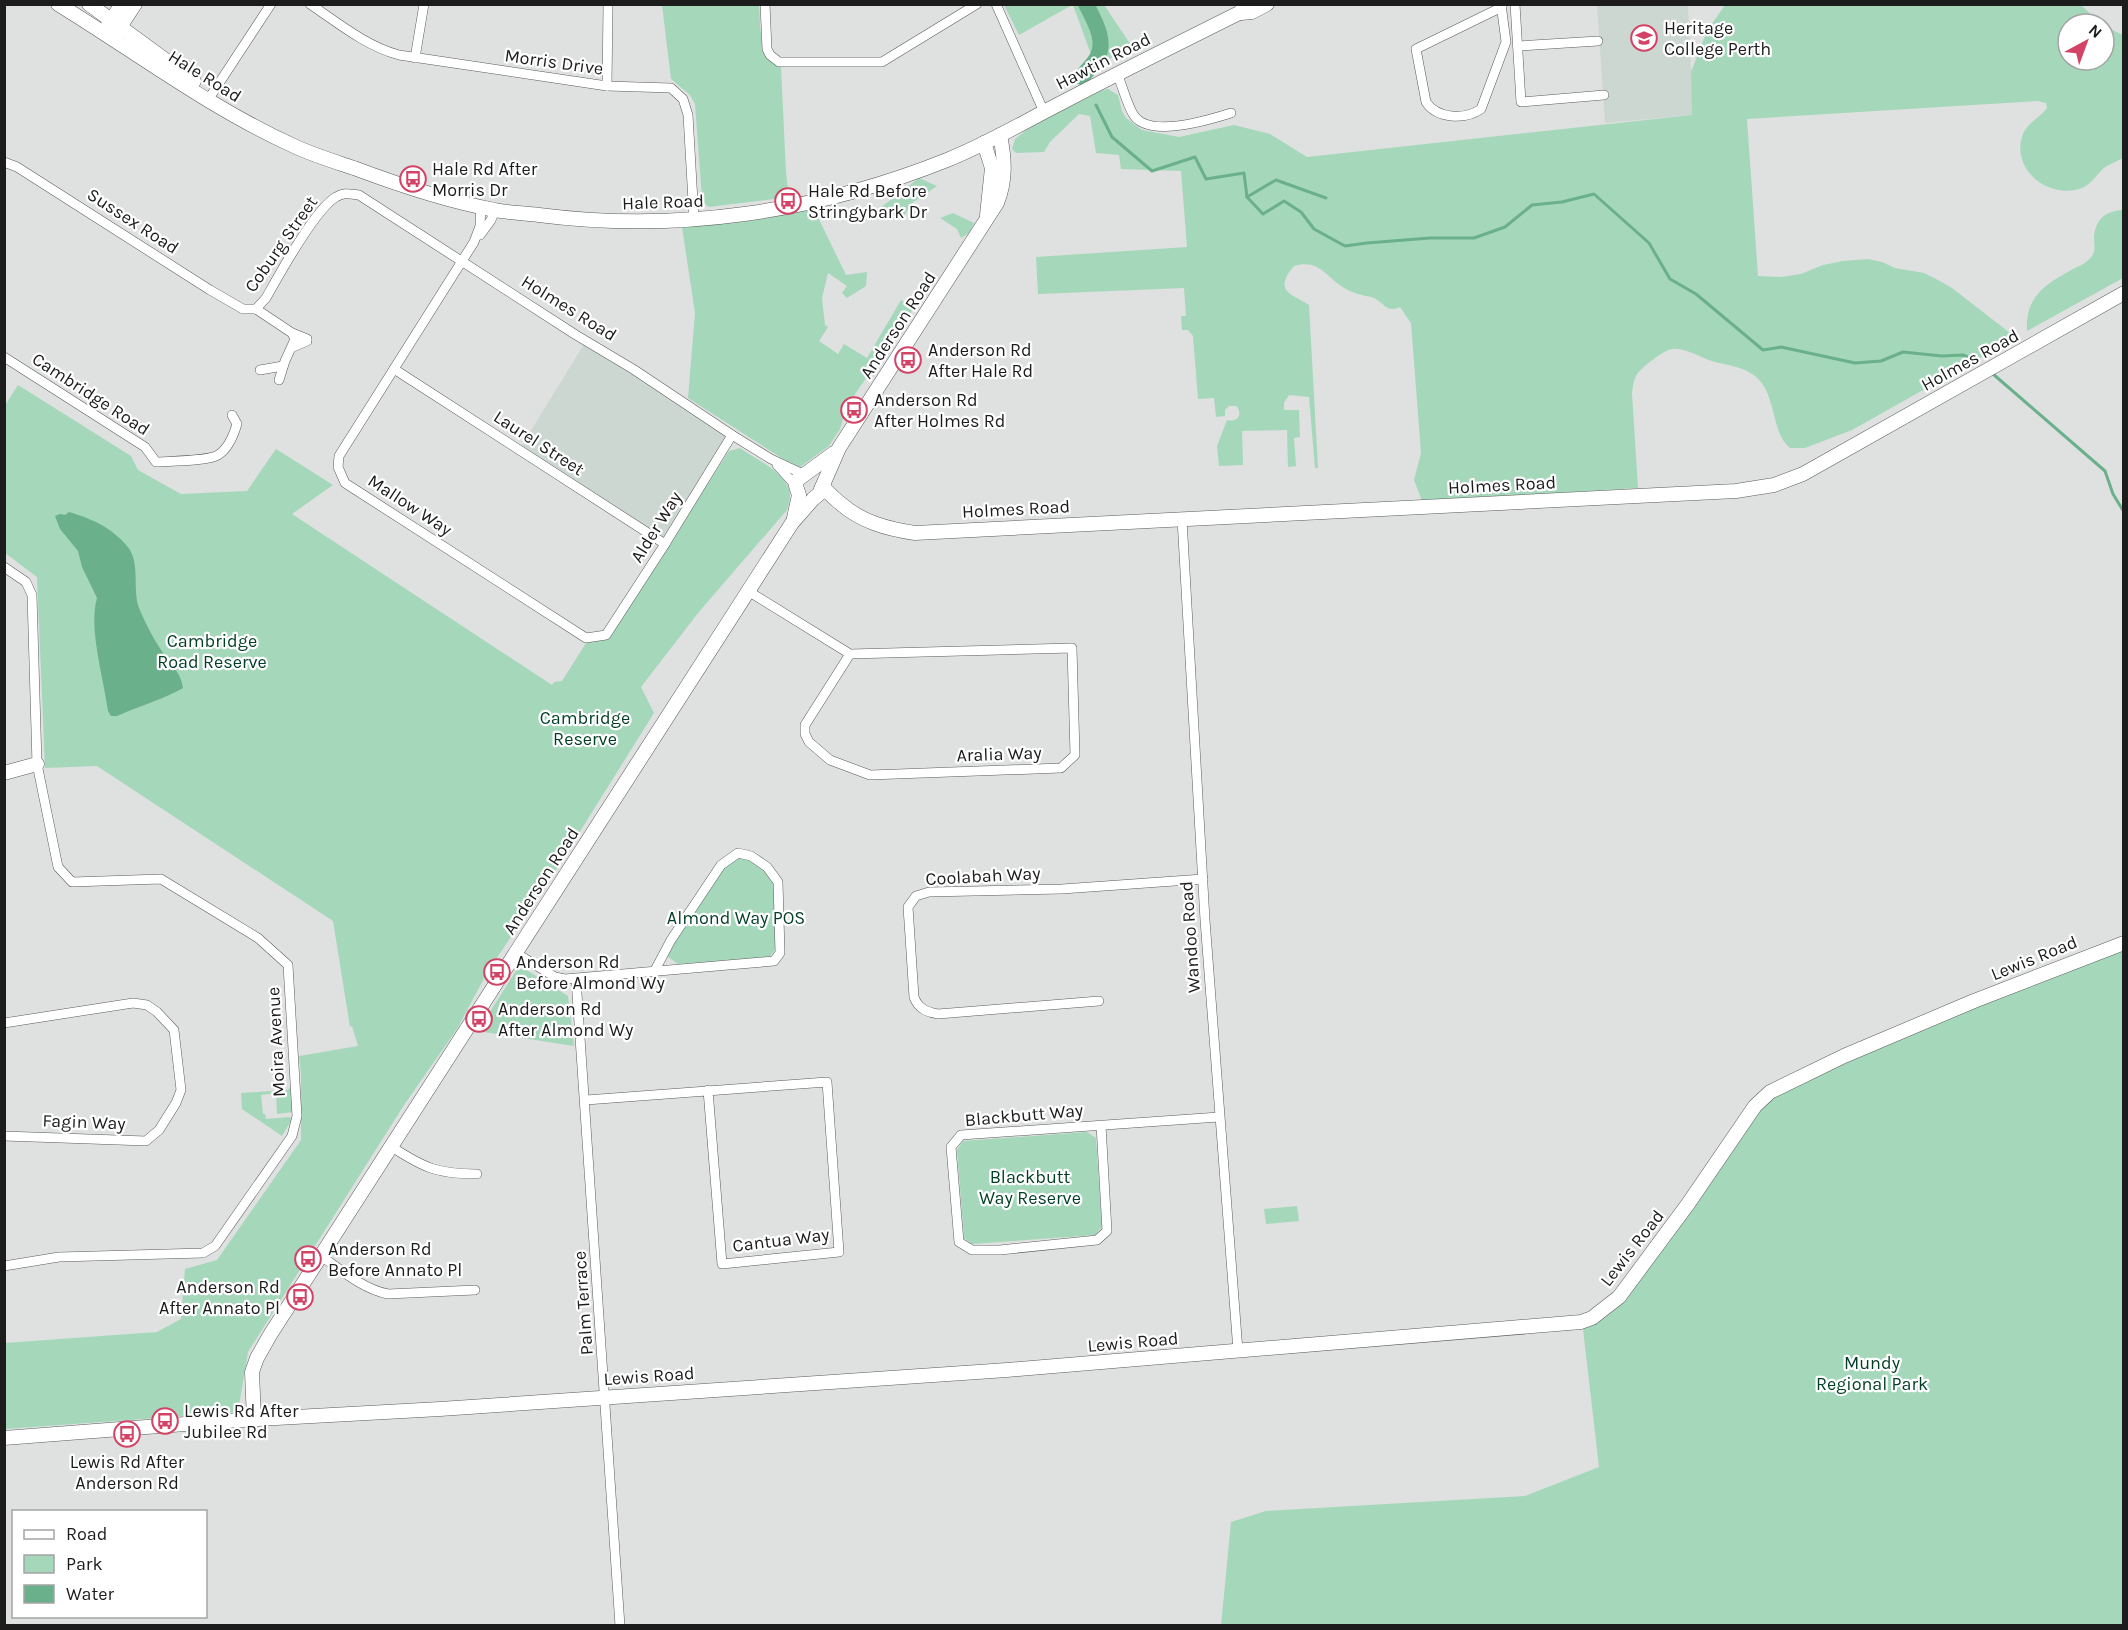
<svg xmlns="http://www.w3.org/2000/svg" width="2128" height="1630" viewBox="0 0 2128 1630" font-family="Karla,sans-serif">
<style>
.built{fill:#cdd7d1}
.green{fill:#a5d7bb}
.water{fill:#6ab08b}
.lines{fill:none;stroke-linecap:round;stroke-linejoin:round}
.stream{stroke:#6ab08b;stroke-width:3}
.river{stroke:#6ab08b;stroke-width:16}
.street-casing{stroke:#595c5a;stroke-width:10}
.secondary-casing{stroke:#595c5a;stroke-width:15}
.street{stroke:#fff;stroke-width:9}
.secondary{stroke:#fff;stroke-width:14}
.labels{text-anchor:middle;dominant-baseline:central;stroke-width:4.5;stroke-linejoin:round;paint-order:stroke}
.poi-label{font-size:18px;fill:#1b1c1b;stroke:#fff;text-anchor:start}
.street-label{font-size:18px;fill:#1b1c1b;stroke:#fff}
.park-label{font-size:18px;fill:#013e26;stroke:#fff}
</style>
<rect width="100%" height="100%" fill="#dee1df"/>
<g class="built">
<polygon points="1597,5 1688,5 1693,115 1605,123"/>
<polygon points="586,341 732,435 665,544 519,450"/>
</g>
<g class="green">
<path d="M1806,4L2081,5L2101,24H2068V60H2104V26L2123,35V158C2118,161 2112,163 2107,166C2096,173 2093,185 2079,189C2047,198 2010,169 2023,134C2028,122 2040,118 2047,108L2046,103L2038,101L1747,119L1758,276L1781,277L1801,274L1823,265L1843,261L1868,259L1882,262L1895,268L1924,273L1938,280L1952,288L2010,333L2012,340L1852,430L1805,448H1790C1772,433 1776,401 1761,382C1750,368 1732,366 1715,362C1702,359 1686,347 1672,349C1664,350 1642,367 1638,373C1633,379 1633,387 1632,394L1638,488L1422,501L1414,480L1421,453L1411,323L1400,307C1385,314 1383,300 1371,297C1361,295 1353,293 1344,288C1325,276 1319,259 1294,266C1272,292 1293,294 1309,305L1318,468H1315L1309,397L1289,395L1284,403V410H1299L1300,437L1294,438L1296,466L1288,467L1287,430L1242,431L1243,465L1219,466L1217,446L1227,420C1237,423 1244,414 1236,406H1229L1225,410V416L1216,417L1214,398L1198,399L1193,336L1188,330H1182L1181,316H1186L1184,288L1038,294L1036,257L1187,247L1181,171L1121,169L1119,155L1096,153L1090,116L1079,114L1050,142L1044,152L1016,153L1012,149L1015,139L1033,125L1101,91L1108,89L1118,95L1122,111L1126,118L1142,130L1179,137L1234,125L1270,134L1307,157L1692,115L1691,72L1707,31L1725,5Z"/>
<path d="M662,5H759C761,32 758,49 781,67L786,173L789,197L709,207L705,204L702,198L695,104L690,95L671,79Z"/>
<polygon points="1004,5 1072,5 1019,35"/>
<polygon points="1073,5 1104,5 1131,45 1096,68"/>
<polygon points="919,178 937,186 912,203 902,219 880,208"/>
<polygon points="814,209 846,275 867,272 866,286 847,298 842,293 847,286 828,273 822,298 825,325 828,327 819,341 838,354 844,344 867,358 901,300 914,308 847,406 840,429 829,446 800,467 783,459 688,398 695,313 682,227 750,221"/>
<path d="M2123,210V278L2027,331C2025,296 2046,284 2073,269C2080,266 2088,262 2092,256C2096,250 2094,244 2094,238C2095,219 2106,211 2123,210Z"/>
<polygon points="953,213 974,223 969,233 961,238 957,229 940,218"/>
<path d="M18,385L131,456L138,470L181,494L247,491L276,449L333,485L292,514L552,685L554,682L562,681L588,640L609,637L729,451L740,448C755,459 780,469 788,487C792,494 789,503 787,510L698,613L641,687L654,713L559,865L488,971L457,1029L404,1105L248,1352L238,1412L5,1429V1343L157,1332L181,1319L185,1269L217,1260L301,1140V1074L299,1056L358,1046L352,1026L350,1027L333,921L97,766L45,768L37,577L5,553L4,407Z"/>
<polygon points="738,853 751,856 778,882 778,947 769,957 678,964 667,956 671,940 721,865"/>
<polygon points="2123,943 2123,1625 1221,1626 1231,1522 1266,1511 1525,1496 1599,1467 1583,1329 1581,1322 1602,1311 1770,1092"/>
<polygon points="517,969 525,969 568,996 574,1046 478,1031"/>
<polygon points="292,1087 293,1112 277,1114 276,1093 261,1095 263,1114 265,1114 266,1119 289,1117 292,1119 282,1136 242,1109 241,1093 287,1090"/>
<polygon points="1087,1132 1096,1138 1102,1227 1095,1235 972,1244 964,1238 957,1150 963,1141"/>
<polygon points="1297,1206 1299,1221 1266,1224 1264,1209"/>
</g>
<path class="water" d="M69,512C92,519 111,527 127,546C141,562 132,589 139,608C146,625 155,642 166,657C174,668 181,674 183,688C162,700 139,706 117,716H111L108,711C104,680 88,627 97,598L82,567L78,551L60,529L55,516L60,514L65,515Z"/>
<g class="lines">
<g class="stream">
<polyline points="1096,105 1112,137 1152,171 1195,157 1206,179 1244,173 1247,197 1276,180 1326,198"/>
<polyline points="1247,197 1263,214 1284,201 1301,212 1314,229 1345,246 1367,243 1430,238 1474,238 1505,227 1532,205 1562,202 1594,194 1649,243 1670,279 1696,294 1763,350 1781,347 1855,363 1881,361 1903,352 1942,356 1963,355 1977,361"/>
<polyline points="1993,374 2105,471 2113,494 2124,512"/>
</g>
<path class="river" d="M1082,77C1087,70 1093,65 1097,58C1107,41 1094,20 1086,4"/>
<g class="street-casing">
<g id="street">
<path d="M310,4C338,23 366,46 399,55L607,86L671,88L683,99L688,115L694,219"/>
<polyline points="765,4 767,49 770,55 779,62 882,62 977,4"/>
<polyline points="996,4 1044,112"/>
<path d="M1501,4L1506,42L1481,109C1465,120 1437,119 1426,102L1416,49L1502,7"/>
<polyline points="1515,4 1521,102 1604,95"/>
<polyline points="1518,46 1598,41"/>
<polyline points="415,58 424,4"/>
<path d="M1117,74C1123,87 1126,102 1133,114C1147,139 1209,120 1231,113"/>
<polyline points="607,86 608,6"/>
<polyline points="208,100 271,4"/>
<path d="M4,162L17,167L210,290L243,309H256L266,298C279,275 315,209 336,197C344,192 350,194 359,195L576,335L633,369L732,435L771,459L803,474"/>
<polyline points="481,206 480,226 474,242 339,456 338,467 345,483 586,638 606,635 665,544 732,435"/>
<polyline points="480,235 491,220 495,210"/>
<polyline points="256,309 292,333 295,339 285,361 279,380"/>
<polyline points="292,333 307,339 307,341 293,347"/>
<path d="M4,357L145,447L156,462C169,461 209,461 218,455C228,449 234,434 237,424L232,415"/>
<polyline points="394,369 665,544"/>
<polyline points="260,370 283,366"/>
<polyline points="777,465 796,486"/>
<polyline points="1182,519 1205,920 1238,1351"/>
<polyline points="4,567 26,582 32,595 37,764 58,867 72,882 161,879 258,938 288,965 297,1116 292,1136 215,1246 203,1253 59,1257 4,1266"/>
<polyline points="748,591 850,654 1072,648 1075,755 1061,768 870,775 830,760 809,742 805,734 805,725 850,654"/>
<polyline points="516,953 555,977 565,979 774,961 780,953 778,882 767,867 751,856 738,853 721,865 671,940 654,972"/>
<polyline points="576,979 620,1626"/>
<path d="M1099,1001L938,1014C926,1012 918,1008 914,997L908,907L916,896L929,892L1062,889L1203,879"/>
<polyline points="4,1023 133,1003 147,1005 157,1012 174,1030 181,1090 176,1103 159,1130 146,1141 4,1136"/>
<polyline points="586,1100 827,1082 839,1252 722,1264 708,1090"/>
<polyline points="1101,1125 1107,1231 1097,1240 1000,1250 972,1250 959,1242 951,1147 961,1135 1219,1117"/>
<path d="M392,1147C424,1168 438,1174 477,1174"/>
<path d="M321,1256C341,1270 363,1289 388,1294L475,1290"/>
</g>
</g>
<g class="secondary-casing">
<g id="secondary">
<path d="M58,4C136,52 210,108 294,146C313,155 333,161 354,168C399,185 447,201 495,210C509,213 524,213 539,215C678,233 817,212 947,160C987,144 1024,122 1061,103C1120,72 1179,43 1239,13L1248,4"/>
<polyline points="89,4 194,81"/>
<polyline points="1241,13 1252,12 1267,4"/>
<polyline points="108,25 122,4"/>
<polyline points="116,33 135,4"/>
<polyline points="984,143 992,168 987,215"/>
<path d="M822,487C829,492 833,498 840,503C861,522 888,529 915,533L1736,491L1774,485L1803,474L2124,293"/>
<polyline points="794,518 799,495 796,486 797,480 834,453"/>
<polyline points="4,773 37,764"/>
<path d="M254,1419L252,1372L257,1358L270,1335L792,523L813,499L819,494L839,448L997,203C1006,180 1005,160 1000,135"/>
<polyline points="4,1438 224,1421 440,1409 1007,1370 1581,1322 1592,1318 1619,1297 1688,1204 1755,1106 1770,1092 1844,1056 1974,1001 2124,943"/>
</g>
</g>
<use href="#street" class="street"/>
<use href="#secondary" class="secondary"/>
</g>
<defs>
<g id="school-ring" transform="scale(1.35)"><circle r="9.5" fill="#fff" stroke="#d24366" stroke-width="1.5"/><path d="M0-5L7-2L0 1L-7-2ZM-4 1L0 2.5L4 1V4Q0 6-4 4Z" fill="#d24366"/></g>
<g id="bus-ring" transform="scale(1.35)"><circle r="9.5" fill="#fff" stroke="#d24366" stroke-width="1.5"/><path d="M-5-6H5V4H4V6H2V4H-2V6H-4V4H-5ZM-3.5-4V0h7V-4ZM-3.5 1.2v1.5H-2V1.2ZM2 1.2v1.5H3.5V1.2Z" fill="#d24366"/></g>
</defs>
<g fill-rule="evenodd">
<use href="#school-ring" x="1644" y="38"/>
<use href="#bus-ring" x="413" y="179"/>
<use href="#bus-ring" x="788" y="201"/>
<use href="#bus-ring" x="908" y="360"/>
<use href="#bus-ring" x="854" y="410"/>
<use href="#bus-ring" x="497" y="972"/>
<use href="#bus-ring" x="479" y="1019"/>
<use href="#bus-ring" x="308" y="1259"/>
<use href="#bus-ring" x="300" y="1297"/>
<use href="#bus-ring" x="165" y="1421"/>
<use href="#bus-ring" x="127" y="1434"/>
</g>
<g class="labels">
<g class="poi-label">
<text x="1664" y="28">Heritage<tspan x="1664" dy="21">College Perth</tspan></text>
<text x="432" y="169">Hale Rd After<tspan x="432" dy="21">Morris Dr</tspan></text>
<text x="808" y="191">Hale Rd Before<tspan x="808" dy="21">Stringybark Dr</tspan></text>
<text x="928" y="350">Anderson Rd<tspan x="928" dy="21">After Hale Rd</tspan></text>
<text x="874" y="400">Anderson Rd<tspan x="874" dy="21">After Holmes Rd</tspan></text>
<text x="516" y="962">Anderson Rd<tspan x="516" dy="21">Before Almond Wy</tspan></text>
<text x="498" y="1009">Anderson Rd<tspan x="498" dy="21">After Almond Wy</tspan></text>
<text x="328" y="1249">Anderson Rd<tspan x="328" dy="21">Before Annato Pl</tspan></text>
<text x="280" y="1287" text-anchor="end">Anderson Rd<tspan x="280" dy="21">After Annato Pl</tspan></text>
<text x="184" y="1411">Lewis Rd After<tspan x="184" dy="21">Jubilee Rd</tspan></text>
<text x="127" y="1462" text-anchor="middle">Lewis Rd After<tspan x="127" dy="21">Anderson Rd</tspan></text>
</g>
<g class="street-label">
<text transform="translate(1103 61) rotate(-27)">Hawtin Road</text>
<text transform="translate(554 62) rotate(8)">Morris Drive</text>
<text transform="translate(205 76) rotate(32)">Hale Road</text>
<text transform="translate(663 202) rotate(-2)">Hale Road</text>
<text transform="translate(133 221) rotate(33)">Sussex Road</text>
<text transform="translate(281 244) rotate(-55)">Coburg Street</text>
<text transform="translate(569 308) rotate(32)">Holmes Road</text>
<text transform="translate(898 325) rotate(-57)">Anderson Road</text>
<text transform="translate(1970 360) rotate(-29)">Holmes Road</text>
<text transform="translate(91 394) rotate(33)">Cambridge Road</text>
<text transform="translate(539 443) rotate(33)">Laurel Street</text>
<text transform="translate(1502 485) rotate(-3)">Holmes Road</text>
<text transform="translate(410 505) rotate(33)">Mallow Way</text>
<text transform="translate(1016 509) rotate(-3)">Holmes Road</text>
<text transform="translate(656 527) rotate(-58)">Alder Way</text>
<text transform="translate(999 754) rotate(-2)">Aralia Way</text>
<text transform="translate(983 876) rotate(-3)">Coolabah Way</text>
<text transform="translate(541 881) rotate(-57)">Anderson Road</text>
<text transform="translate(1190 937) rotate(-94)">Wandoo Road</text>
<text transform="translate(2034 958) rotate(-22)">Lewis Road</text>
<text transform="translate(276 1042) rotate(-93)">Moira Avenue</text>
<text transform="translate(1024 1115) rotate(-5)">Blackbutt Way</text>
<text transform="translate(84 1122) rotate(2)">Fagin Way</text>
<text transform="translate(781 1240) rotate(-7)">Cantua Way</text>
<text transform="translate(1632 1248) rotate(-52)">Lewis Road</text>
<text transform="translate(583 1303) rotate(-94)">Palm Terrace</text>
<text transform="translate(1133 1342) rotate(-5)">Lewis Road</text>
<text transform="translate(649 1376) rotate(-4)">Lewis Road</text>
</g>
<g class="park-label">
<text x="212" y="641">Cambridge<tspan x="212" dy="21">Road Reserve</tspan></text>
<text x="585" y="718">Cambridge<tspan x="585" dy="21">Reserve</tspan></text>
<text x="736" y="918">Almond Way POS</text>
<text x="1030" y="1177">Blackbutt<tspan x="1030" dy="21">Way Reserve</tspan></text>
<text x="1872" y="1363">Mundy<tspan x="1872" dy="21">Regional Park</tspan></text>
</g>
</g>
<rect width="2128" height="1630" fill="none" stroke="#1b1c1b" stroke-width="12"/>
<rect x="12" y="1510" width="195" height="108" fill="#ffffff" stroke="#a4a4a4" stroke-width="1.5"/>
<rect x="24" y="1530" width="30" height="9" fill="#ffffff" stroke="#a4a4a4" stroke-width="1.5"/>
<text x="66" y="1540" font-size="18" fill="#1b1c1b">Road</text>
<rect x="24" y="1555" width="30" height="18" fill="#a5d7bb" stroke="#a4a4a4" stroke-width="1.5"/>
<text x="66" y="1570" font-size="18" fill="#1b1c1b">Park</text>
<rect x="24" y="1585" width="30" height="18" fill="#6ab08b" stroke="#a4a4a4" stroke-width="1.5"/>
<text x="66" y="1600" font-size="18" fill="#1b1c1b">Water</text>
<g transform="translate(2086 42) rotate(41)"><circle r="28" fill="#ffffff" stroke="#a4a4a4" stroke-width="1.5"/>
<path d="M0-4.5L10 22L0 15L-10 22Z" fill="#d24366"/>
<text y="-9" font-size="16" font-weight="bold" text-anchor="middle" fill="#1b1c1b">N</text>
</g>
</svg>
